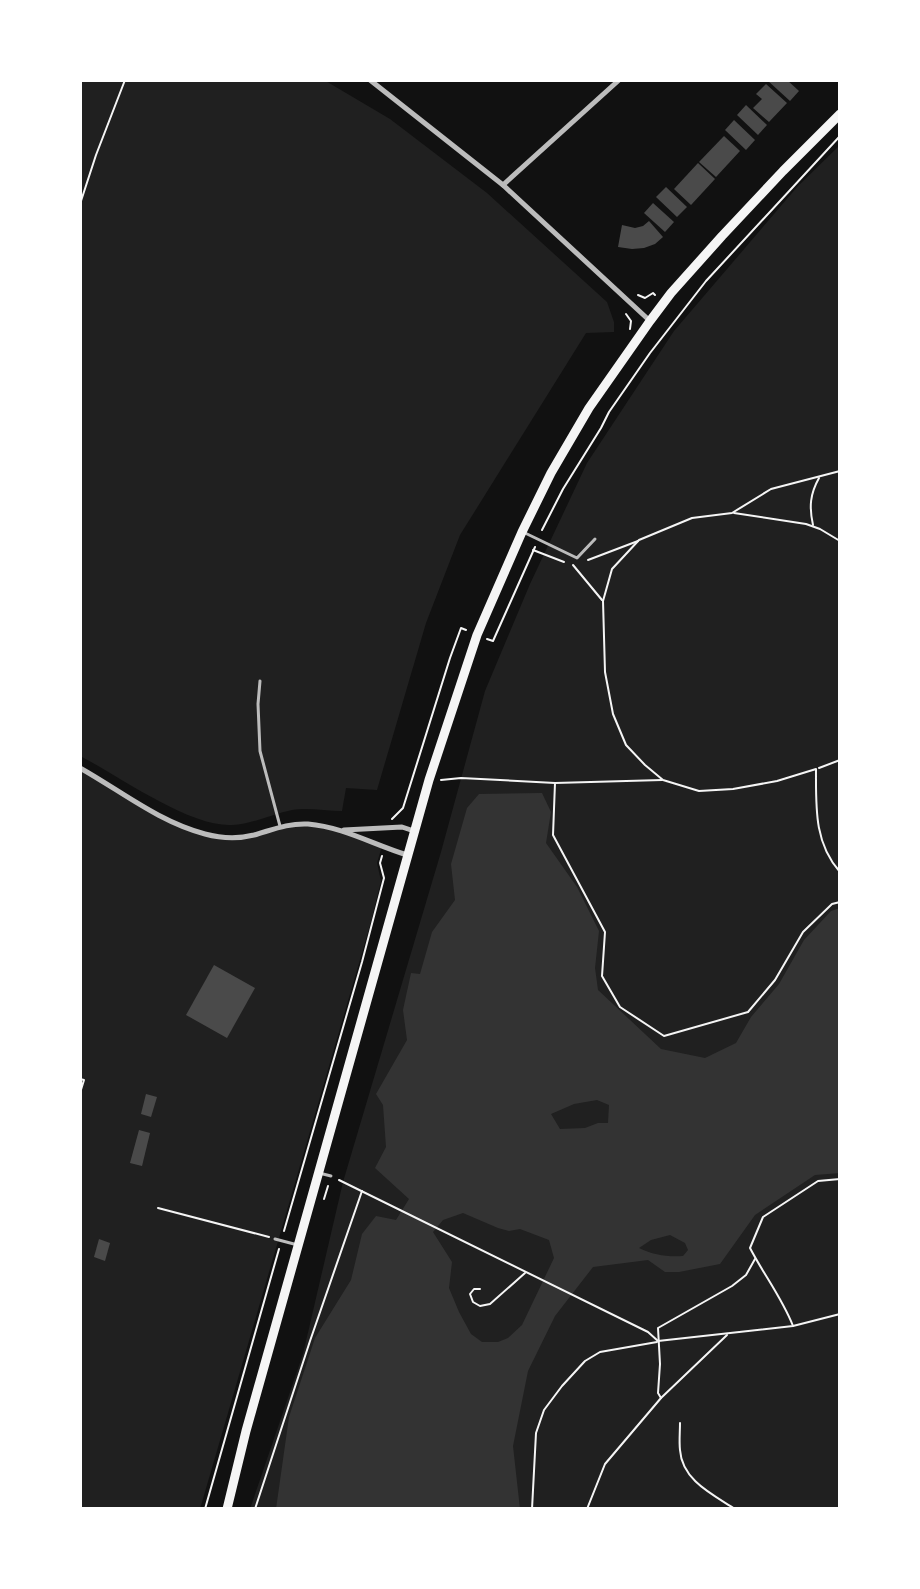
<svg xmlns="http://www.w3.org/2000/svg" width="920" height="1589" viewBox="0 0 920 1589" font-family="'Work Sans',sans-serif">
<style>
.green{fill:#202020}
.water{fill:#333;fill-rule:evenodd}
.building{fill:#4a4a4a}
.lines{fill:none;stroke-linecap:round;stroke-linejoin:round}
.path{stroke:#f5f5f5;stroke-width:2}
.service{stroke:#bcbcbc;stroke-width:3}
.minor{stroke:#bcbcbc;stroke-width:5}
.primary{stroke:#f5f5f5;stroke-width:9}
</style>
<rect width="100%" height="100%" fill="#111"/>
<g class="green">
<path d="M80,80H324L390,119L487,193L607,302L614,322V332L586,333L460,535L426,623L377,790L346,788L342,811C326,811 307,807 292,810C272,814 253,824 232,825C189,827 119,776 80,756Z"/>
<polygon points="840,145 840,1509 250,1509 303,1354 343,1182 441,852 485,691 530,584 587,463 674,331 798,186"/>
<path d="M80,768C122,794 175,832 225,837C245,839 261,830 280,826C315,819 350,833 382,846L377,863L381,881L371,922L200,1509H80Z"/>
</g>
<path class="water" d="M542,793L551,812L546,843L577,887L599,931L595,968L598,990L661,1049L705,1058L736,1043L751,1017L779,984L804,940L831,911L840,908V1173L815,1175L755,1215L720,1264L679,1272H665L648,1260L593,1267L555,1316L528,1371L513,1446L520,1509H276L289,1417L315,1338L351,1280L362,1234L376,1216L396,1220L409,1199L375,1168L386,1147L383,1105L376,1094L407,1040L403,1010L411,973L420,974L432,932L455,900L451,864L467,808L479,794ZM597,1100L609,1105L608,1123H598L585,1128L560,1129L551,1114L574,1104ZM463,1213L498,1228L509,1231L520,1229L549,1240L554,1258L522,1325L508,1338L498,1342H482L471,1334L459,1312L449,1288L452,1262L433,1232L443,1220ZM670,1235L685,1243L688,1250L683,1256C667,1257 653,1255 639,1248L651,1240Z"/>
<g class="building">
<polygon points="767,80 787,80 799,91 790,101"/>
<polygon points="766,84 787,103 769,122 753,108 762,99 756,94"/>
<polygon points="746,105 767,125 758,135 737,115"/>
<polygon points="734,120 755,140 746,150 725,130"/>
<polygon points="724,136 740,151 716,177 699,162"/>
<polygon points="698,163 715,179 691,205 674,189"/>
<polygon points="666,187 687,207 677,217 656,197"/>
<polygon points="653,203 674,222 665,232 644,213"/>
<polygon points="649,221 663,237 655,244 644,248 632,249 618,247 622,225 635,228 643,226"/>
<polygon points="214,965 255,988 227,1038 186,1015"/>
<polygon points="146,1094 157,1097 151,1117 141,1114"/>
<polygon points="139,1130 150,1133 142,1166 130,1163"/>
<polygon points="99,1239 110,1243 105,1261 94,1257"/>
</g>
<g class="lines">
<g class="path">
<polyline points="80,204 96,155 125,80"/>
<polyline points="638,295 645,298 653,293 655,295"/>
<polyline points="626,314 631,321 630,329"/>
<path d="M840,471L771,489L732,513L692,518L639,540L612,569L603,601L605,672L613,714L626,745L645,765L663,780L699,791L733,789L777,781L816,769C816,807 814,843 840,872"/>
<polyline points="734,513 806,524 820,529 840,541"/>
<path d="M813,525C809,507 810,494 819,478"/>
<polyline points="542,530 563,489 601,428 609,412 650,353 706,281 840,136"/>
<polyline points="533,550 564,562"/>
<polyline points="588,560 638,541"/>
<polyline points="573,565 602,600"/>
<polyline points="487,639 493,641 535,547"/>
<polyline points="819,768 840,760"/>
<polyline points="441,780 461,778 555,783 662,780"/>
<polyline points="555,783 553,835 605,932 602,976 620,1007 664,1036 748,1012 775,980 803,932 832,904 840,902"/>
<polyline points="392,819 403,808 450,658 461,628 466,630"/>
<polyline points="80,1079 84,1080 80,1093"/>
<polyline points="339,1180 648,1332 658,1341 793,1326 840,1314"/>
<polyline points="324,1199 328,1186"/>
<polyline points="158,1208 269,1237"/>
<polyline points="284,1231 362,962 384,878 380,863 382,856"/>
<polyline points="480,1289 474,1289 470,1294 473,1302 480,1306 490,1304 525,1273"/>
<path d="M793,1326C782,1298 764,1275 750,1248L763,1217L818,1181L840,1179"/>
<polyline points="661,1398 658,1393 660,1364 658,1328 732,1286 746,1275 755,1259"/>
<path d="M680,1423C680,1432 679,1441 680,1450C682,1480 712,1494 735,1509"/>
<polyline points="205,1509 279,1249"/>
<polyline points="255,1509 310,1341 362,1191"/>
<polyline points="532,1509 536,1433 544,1410 562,1386 585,1361 600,1352 657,1342"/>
<polyline points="587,1509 605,1464 661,1398 727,1335"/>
</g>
<g class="service">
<polyline points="525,533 577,558 595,539"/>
<polyline points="260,681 258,704 260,751 280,826"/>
<polyline points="319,1173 331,1176"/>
<polyline points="275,1239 294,1244"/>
</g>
<g class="minor">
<polyline points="370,80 503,185 650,321"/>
<polyline points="503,185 619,80"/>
<path d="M80,768C121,791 159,822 205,834C220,838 238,839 254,835C272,830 288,823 308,824C343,827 374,845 407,855"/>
<polyline points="344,830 402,827 414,831"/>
</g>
<polyline class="primary" points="227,1509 246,1431 429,780 477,635 522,532 551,473 589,408 650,321 671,293 722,236 783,171 840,114"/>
</g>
<rect width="920" height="1589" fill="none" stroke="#ffffff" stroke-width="164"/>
</svg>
